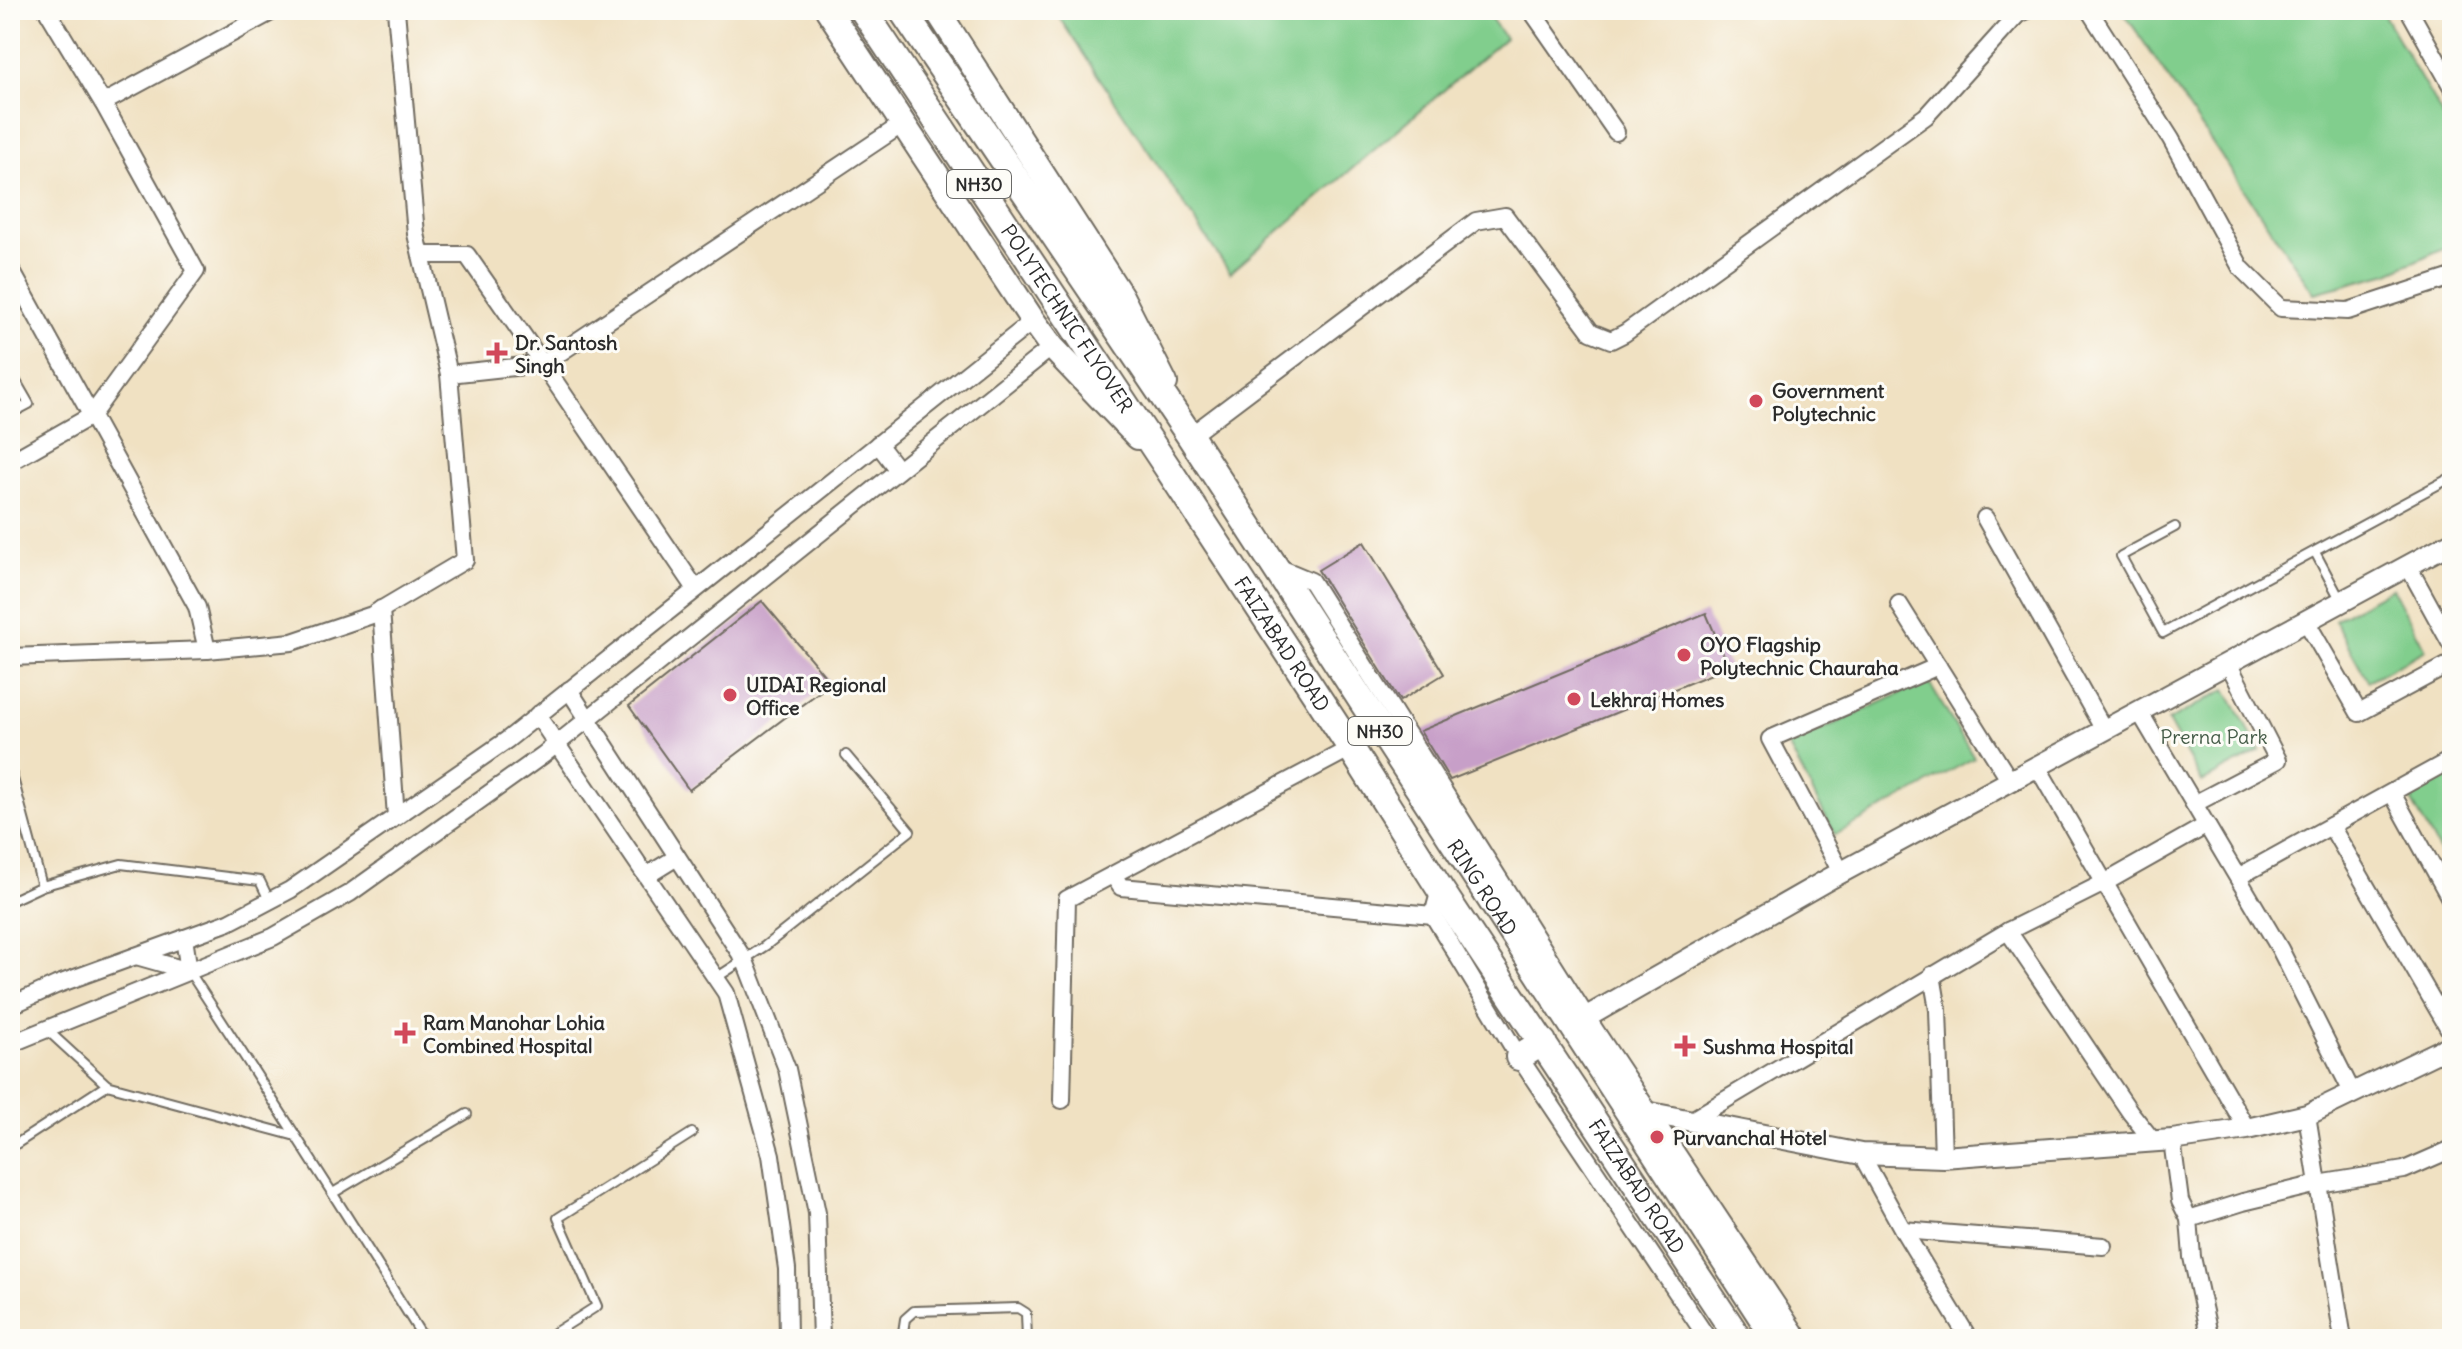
<svg xmlns="http://www.w3.org/2000/svg" width="2462" height="1349" viewBox="0 0 2462 1349" font-family="Delius,sans-serif">
<style>
.green{fill:#81ce8d;stroke:#567c5c;stroke-width:2}
.building{fill:#c79fc8}
.lines{fill:none;stroke-linecap:round;stroke-linejoin:round}
.service-casing{stroke:#706b60;stroke-width:12}
.minor-casing{stroke:#706b60;stroke-width:20}
.tertiary-casing{stroke:#706b60;stroke-width:24}
.primary-casing{stroke:#706b60;stroke-width:28}
.trunk-casing{stroke:#706b60;stroke-width:30}
.service{stroke:#fff;stroke-width:8}
.minor{stroke:#fff;stroke-width:16}
.tertiary{stroke:#fff;stroke-width:20}
.primary{stroke:#fff;stroke-width:24}
.trunk{stroke:#fff;stroke-width:26}
.poi-dot{fill:#d1495b;stroke:#fdfcf7;stroke-width:3}
.labels{text-anchor:middle;dominant-baseline:central;stroke-width:6;stroke-linejoin:round;paint-order:stroke}
.shield{fill:#fdfcf7;stroke:#6a6a68;stroke-width:2}
.shield-label{font-size:18px;font-weight:bold;fill:#2b2b2b}
.street-label{font-size:20px;fill:#2b2b2b;stroke:#fdfcf7}
.poi-label{font-size:20px;font-weight:bold;fill:#2b2b2b;stroke:#fdfcf7;text-anchor:start}
.park-label{font-size:20px;fill:#455c48;stroke:#fdfcf7}
</style>
<rect width="100%" height="100%" fill="#fdfcf7"/>
<filter id="ink" filterUnits="userSpaceOnUse"><feTurbulence type="fractalNoise" baseFrequency=".0125" numOctaves="2"/><feDisplacementMap in="SourceGraphic" scale="16" xChannelSelector="R" yChannelSelector="G"/><feConvolveMatrix kernelMatrix="1 2 1 2 8 2 1 2 1" color-interpolation-filters="sRGB"/></filter>
<filter id="wash" filterUnits="userSpaceOnUse"><feTurbulence type="fractalNoise" baseFrequency=".006" numOctaves="4" result="noise"/><feDisplacementMap in="SourceGraphic" scale="32" xChannelSelector="R" yChannelSelector="G"/><feGaussianBlur stdDeviation="1.8" result="paint"/><feColorMatrix in="noise" values="0 0 0 0 0 0 0 0 0 0 0 0 0 0 0 0 0 1.4 0 .05"/><feComposite in="paint" operator="in"/></filter>
<g filter="url(#wash)">
<rect width="100%" height="100%" fill="#f0e1c2"/>
<g class="green">
<polygon points="1054,10 1485,10 1505,38 1230,273"/>
<polygon points="2122,10 2381,10 2452,132 2452,244 2389,273 2314,293"/>
<polygon points="2392,588 2426,650 2368,681 2334,620"/>
<polygon points="1928,681 1974,758 1835,835 1788,745"/>
<polygon points="2226,689 2260,751 2202,782 2168,721"/>
<polygon points="2452,771 2452,874 2408,795"/>
</g>
<g id="blocks">
<g class="building">
<polygon points="1364,542 1444,674 1400,701 1318,570"/>
<polygon points="762,601 831,683 689,790 629,706"/>
<polygon points="1706,613 1729,667 1450,780 1420,731"/>
</g>
</g>
</g>
<g filter="url(#ink)">
<use href="#blocks" fill-opacity="0" stroke="#706b60" stroke-width="2"/>
<g class="lines">
<g class="service-casing">
<g id="service">
<polyline points="10,371 29,404 10,414"/>
<polyline points="2175,527 2121,556 2163,633 2452,477"/>
<polyline points="2315,552 2341,601"/>
<polyline points="10,767 42,886"/>
<polyline points="10,901 42,886 121,864 260,881 269,900"/>
<path d="M189,971C268,1092 347,1215 424,1339"/>
<polyline points="716,978 765,946 910,831 846,755"/>
<polyline points="46,1029 107,1085 292,1135"/>
<polyline points="10,1148 107,1085"/>
<polyline points="333,1193 467,1114"/>
<polyline points="545,1339 597,1306 558,1218 692,1133"/>
<polyline points="902,1339 905,1319 914,1311 1018,1308 1026,1313 1027,1339"/>
</g>
</g>
<g class="minor-casing">
<g id="minor">
<polyline points="396,10 416,234 449,374"/>
<polyline points="1531,10 1616,132"/>
<polyline points="2089,10 2171,139 2241,268 2281,308 2348,311 2452,277"/>
<polyline points="2409,10 2452,87"/>
<polyline points="103,103 275,10"/>
<polyline points="10,268 197,607 207,650"/>
<polyline points="1190,436 1476,221 1505,216 1591,332 1611,340 1625,333 1926,116 2018,14 2028,10"/>
<polyline points="878,444 898,470"/>
<polyline points="10,462 91,416 196,271 103,103 47,10"/>
<polyline points="1985,518 2104,730"/>
<polyline points="1275,566 1311,581 1587,1018 1800,1339"/>
<polyline points="2408,566 2452,646"/>
<polyline points="696,589 543,364 904,123"/>
<polyline points="1899,604 2010,781"/>
<polyline points="381,609 396,817"/>
<polyline points="2306,621 2359,713 2452,663"/>
<polyline points="10,657 207,650 292,642 372,615 465,560 449,374 543,364 467,255 421,255"/>
<polyline points="569,690 745,961 787,1069 817,1213 821,1339"/>
<polyline points="2139,711 2280,949 2352,1092"/>
<polyline points="537,715 726,993 771,1155 787,1269 788,1339"/>
<polyline points="2037,766 2247,1129"/>
<polyline points="2392,793 2452,902"/>
<polyline points="2194,804 2278,760 2228,663"/>
<polyline points="2331,826 2452,1034"/>
<polyline points="1841,872 1770,739 1938,666"/>
<polyline points="648,875 677,857"/>
<polyline points="1113,875 1121,887 1433,915"/>
<polyline points="2238,877 2452,759"/>
<polyline points="1440,889 1433,915 1519,1057 1708,1339"/>
<polyline points="2008,931 2130,1112 2153,1141"/>
<polyline points="136,956 189,971 184,938"/>
<polyline points="1932,975 1938,1010 1943,1157"/>
<polyline points="10,1006 56,985 229,922 290,890 507,740 1033,321"/>
<polyline points="10,1044 273,937 350,893 543,755 1052,347"/>
<polyline points="1062,1100 1067,899 1351,748"/>
<polyline points="2307,1115 2343,1339"/>
<polyline points="1690,1121 2008,931 2106,882 2207,825"/>
<polyline points="2172,1140 2180,1201 2189,1219 2192,1257 2210,1339"/>
<polyline points="1861,1154 1903,1230 1969,1339"/>
<polyline points="2189,1219 2243,1202 2318,1184 2404,1170 2452,1149"/>
<polyline points="1903,1230 2103,1246"/>
</g>
</g>
<g class="tertiary-casing">
<g id="tertiary">
<polyline points="1571,1026 1829,879 2452,542"/>
<polyline points="1651,1113 1861,1154 1943,1157 2172,1140 2247,1129 2307,1115 2452,1045"/>
</g>
</g>
<g class="primary-casing">
<g id="primary">
<polyline points="828,10 1033,321 1052,347 1138,437"/>
<polyline points="937,10 1121,296 1165,383"/>
</g>
</g>
<g class="trunk-casing">
<g id="trunk">
<path id="s1" d="M863,10L1167,467L1351,748L1440,889L1739,1339"/>
<path id="s2" d="M902,10L1190,436L1776,1339"/>
<polyline points="1519,1057 1543,1042"/>
</g>
</g>
<use href="#service" class="service"/>
<use href="#minor" class="minor"/>
<use href="#tertiary" class="tertiary"/>
<use href="#primary" class="primary"/>
<use href="#trunk" class="trunk"/>
</g>
</g>
<g class="poi-dot">
<path d="M493 341h8v8h8v8h-8v8h-8v-8h-8v-8h8z"/>
<circle cx="1756" cy="401" r="8"/>
<circle cx="1684" cy="655" r="8"/>
<circle cx="730" cy="695" r="8"/>
<circle cx="1574" cy="699" r="8"/>
<path d="M401 1021h8v8h8v8h-8v8h-8v-8h-8v-8h8z"/>
<path d="M1681 1034h8v8h8v8h-8v8h-8v-8h-8v-8h8z"/>
<circle cx="1657" cy="1137" r="8"/>
</g>
<g class="labels">
<g class="shield">
<rect x="947" y="170" width="64" height="28" rx="6"/>
<rect x="1348" y="717" width="64" height="28" rx="6"/>
</g>
<g class="shield-label">
<text x="979" y="184">NH30</text>
<text x="1380" y="731">NH30</text>
</g>
<g class="street-label">
<text stroke="none"><textPath href="#s1" startOffset="370">POLYTECHNIC FLYOVER</textPath></text>
<text stroke="none"><textPath href="#s1" startOffset="760">FAIZABAD ROAD</textPath></text>
<text stroke="none"><textPath href="#s2" startOffset="1052">RING ROAD</textPath></text>
<text stroke="none"><textPath href="#s1" startOffset="1408">FAIZABAD ROAD</textPath></text>
</g>
<g class="poi-label">
<text x="515" y="342">Dr. Santosh<tspan x="515" dy="23">Singh</tspan></text>
<text x="1772" y="390">Government<tspan x="1772" dy="23">Polytechnic</tspan></text>
<text x="1700" y="644">OYO Flagship<tspan x="1700" dy="23">Polytechnic Chauraha</tspan></text>
<text x="746" y="684">UIDAI Regional<tspan x="746" dy="23">Office</tspan></text>
<text x="1590" y="699">Lekhraj Homes</text>
<text x="423" y="1022">Ram Manohar Lohia<tspan x="423" dy="23">Combined Hospital</tspan></text>
<text x="1703" y="1046">Sushma Hospital</text>
<text x="1673" y="1137">Purvanchal Hotel</text>
</g>
<g class="park-label">
<text x="2214" y="736">Prerna Park</text>
</g>
</g>
<rect width="2462" height="1349" fill="none" stroke="#fdfcf7" stroke-width="40"/>
</svg>
